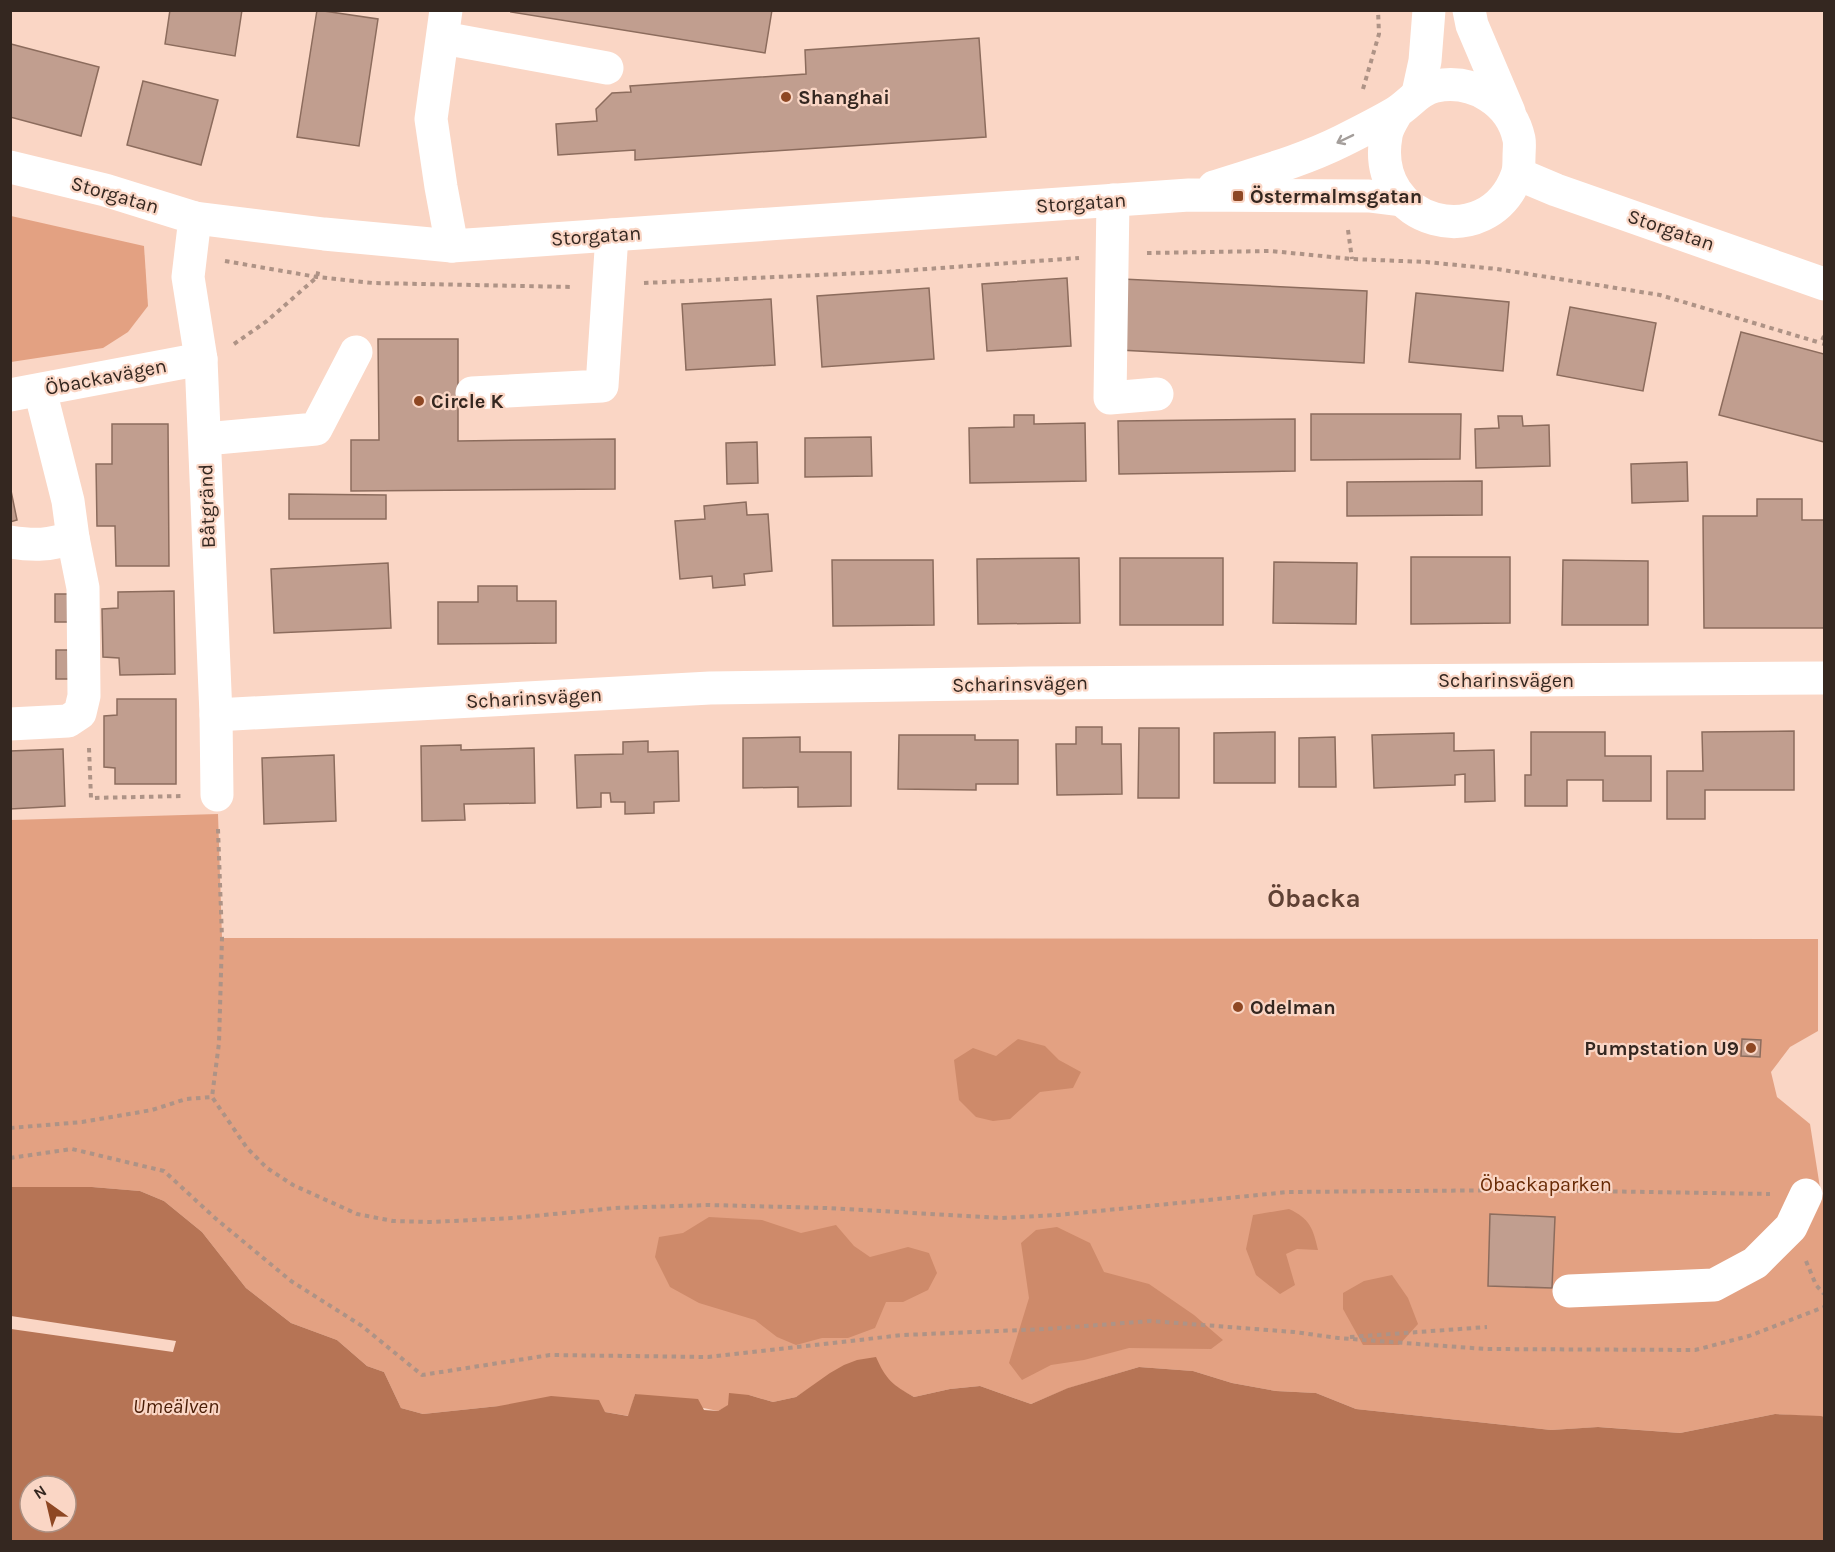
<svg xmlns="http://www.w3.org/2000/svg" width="1835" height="1552" viewBox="0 0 1835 1552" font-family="Karla,sans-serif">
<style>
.green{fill:#e3a182}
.forest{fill:#ce8a6a}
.water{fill:#b67455;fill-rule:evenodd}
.pier{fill:#fad6c5}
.building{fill:#c19e8f;stroke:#8c6c5d;stroke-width:1.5}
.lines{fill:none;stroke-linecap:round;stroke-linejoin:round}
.path{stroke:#ae9386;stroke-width:4;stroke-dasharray:4.5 4.5;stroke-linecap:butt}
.minor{stroke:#fff;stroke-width:33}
.oneway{stroke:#a49e9b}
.poi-dot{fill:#8e4723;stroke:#fad6c5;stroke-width:2}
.labels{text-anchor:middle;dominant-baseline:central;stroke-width:4.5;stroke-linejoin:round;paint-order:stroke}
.poi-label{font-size:20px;font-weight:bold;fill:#342720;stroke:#fad6c5;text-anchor:start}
.street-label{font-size:20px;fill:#342720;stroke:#fad6c5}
.park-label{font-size:20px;fill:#672904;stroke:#fad6c5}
.water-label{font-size:21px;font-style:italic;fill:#491d06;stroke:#fad6c5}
.district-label{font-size:26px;font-weight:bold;fill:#5f4134;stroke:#fad6c5}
</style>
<rect width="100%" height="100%" fill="#fad6c5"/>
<g class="green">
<polygon points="11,216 144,246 148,306 128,332 103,348 11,362"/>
<polygon points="218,814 222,938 1818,939 1818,1031 1790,1047 1771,1072 1777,1097 1810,1124 1821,1194 1824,1195 1824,1417 1775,1414 1680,1433 1599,1427 1551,1430 1356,1409 1316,1393 1276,1391 1232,1383 1193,1371 1139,1367 1069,1388 1031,1404 980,1386 950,1389 914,1397 892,1385 882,1372 813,1386 796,1397 773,1402 749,1395 718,1411 635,1394 629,1416 605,1412 499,1406 423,1414 401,1408 384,1372 367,1366 337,1340 291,1323 246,1288 202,1232 164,1201 140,1191 92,1187 11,1187 11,820"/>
</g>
<g class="forest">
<polygon points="1018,1039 1045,1046 1059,1060 1081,1072 1073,1088 1040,1092 1010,1119 993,1121 976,1117 959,1100 954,1060 973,1048 996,1056"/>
<path d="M1289,1209C1310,1219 1313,1228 1318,1250L1297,1249L1286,1254L1295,1285L1280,1294L1256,1275L1246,1249L1253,1215Z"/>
<polygon points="709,1217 762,1220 801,1233 836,1225 854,1246 870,1257 908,1247 929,1253 937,1273 928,1290 903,1302 886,1302 875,1328 848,1338 822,1338 796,1345 777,1337 755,1320 699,1303 670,1287 655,1257 659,1237 683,1233"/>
<polygon points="1057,1227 1090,1243 1104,1272 1149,1284 1194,1315 1223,1340 1211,1349 1129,1348 1084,1360 1051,1365 1022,1380 1009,1363 1029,1298 1021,1243 1036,1230"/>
<polygon points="1392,1275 1408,1298 1418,1324 1399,1345 1363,1345 1343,1309 1343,1293 1364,1281"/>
</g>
<path class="water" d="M11,1187H92L140,1191L164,1201L202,1232L246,1288L291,1323L337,1340L367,1366L384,1372L401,1408L423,1414L499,1406L551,1396L599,1400L605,1412L628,1416L635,1394L698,1399L704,1410L718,1411L728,1405L729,1393L749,1395L773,1402L796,1397L830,1373L844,1365L857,1360L876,1357C886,1380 893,1385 914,1397L950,1389L980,1386L1031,1404L1068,1388L1139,1367L1193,1371L1232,1383L1276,1391L1316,1393L1356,1409L1551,1430L1598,1427L1680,1433L1775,1414L1821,1416L1824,1417V1541L11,1542ZM30,1486H66V1522H30Z"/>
<polygon class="pier" points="11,1316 176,1341 173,1352 11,1329"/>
<g class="building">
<polygon points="170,10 242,10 235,56 165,44"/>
<polygon points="317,10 378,19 359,146 297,137"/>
<polygon points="512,10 772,10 765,53 511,12"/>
<polygon points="979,38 986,137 635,160 635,150 558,155 556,124 597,121 596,109 612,93 631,92 630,86 806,74 805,50"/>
<polygon points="11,44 99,67 81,136 10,117"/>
<polygon points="143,81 218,100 201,165 127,145"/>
<polygon points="1067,278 1071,346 987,351 982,284"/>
<polygon points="1122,279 1367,291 1364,363 1119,350"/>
<polygon points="929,288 934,359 822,367 817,296"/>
<polygon points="1416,293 1509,302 1503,371 1409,362"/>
<polygon points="771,299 775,365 686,370 682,304"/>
<polygon points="1570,307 1656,323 1643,391 1557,375"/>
<polygon points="1741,332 1824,354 1824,442 1719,415"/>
<polygon points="378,339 458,339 458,441 615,439 615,489 351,491 351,440 379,440"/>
<polygon points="1311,414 1461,414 1460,459 1311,460"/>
<polygon points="1014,415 1034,415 1034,424 1085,423 1086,481 970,483 969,428 1014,427"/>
<polygon points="1498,416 1522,416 1523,426 1549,425 1550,466 1476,468 1475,429 1499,428"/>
<polygon points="1295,419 1295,471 1119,474 1118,421"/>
<polygon points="112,424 168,424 169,566 116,566 115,526 97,526 96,464 112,464"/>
<polygon points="871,437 872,476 805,477 805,438"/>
<polygon points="757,442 758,483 727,484 726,443"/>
<polygon points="1687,462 1688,501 1632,503 1631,464"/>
<polygon points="1482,481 1482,515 1347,516 1347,482"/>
<polygon points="10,486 17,520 10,522"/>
<polygon points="289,494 386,495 386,519 289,519"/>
<polygon points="1757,499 1802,499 1802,520 1824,520 1824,628 1704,628 1703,516 1757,516"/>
<polygon points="746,502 747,515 768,514 772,571 744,574 745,585 713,588 712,576 680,579 675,521 705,519 704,506"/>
<polygon points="1411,557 1510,557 1510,623 1411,624"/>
<polygon points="1079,558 1080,623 978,624 977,559"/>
<rect x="1120" y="558" width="103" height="67"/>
<polygon points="832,560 933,560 934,625 833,626"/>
<polygon points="1563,560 1648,561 1648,625 1562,625"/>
<polygon points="1274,562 1357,563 1356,624 1273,623"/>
<polygon points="388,563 391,628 274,633 271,569"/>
<polygon points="478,586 517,586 517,601 556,601 556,643 438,644 438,602 478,602"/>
<polygon points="174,591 175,674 120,675 119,658 103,657 102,609 118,608 118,592"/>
<rect x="55" y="594" width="17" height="28"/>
<rect x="56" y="650" width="17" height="29"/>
<polygon points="117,699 176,699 176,784 115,784 115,768 104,767 104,716 117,715"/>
<polygon points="1076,727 1102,727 1102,744 1121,744 1122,794 1057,795 1056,744 1076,744"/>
<polygon points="1139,728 1179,728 1179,798 1138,798"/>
<polygon points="1794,731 1794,790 1705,790 1705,819 1667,819 1667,771 1703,771 1702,732"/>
<polygon points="1275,732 1275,783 1214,783 1214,733"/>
<polygon points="1531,732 1605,732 1605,756 1651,756 1651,801 1603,801 1603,780 1567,780 1567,806 1525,806 1525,775 1531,775"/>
<polygon points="1454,733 1454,751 1494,750 1495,801 1465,802 1465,774 1455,775 1455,785 1374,788 1372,735"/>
<polygon points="899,735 975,735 975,740 1018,740 1018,784 976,784 976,790 898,789"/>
<polygon points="800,737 800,752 851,752 851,806 798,807 798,787 743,788 743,738"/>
<polygon points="1335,737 1336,787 1299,787 1299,738"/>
<polygon points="648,741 648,752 678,751 679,801 654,802 654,813 625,814 625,802 611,802 610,793 601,793 601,807 577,808 575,755 623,754 623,742"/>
<polygon points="461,745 461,750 534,748 535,803 464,804 465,820 422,821 421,746"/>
<polygon points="63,749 65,806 10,809 10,751"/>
<polygon points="334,755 336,821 264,824 262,758"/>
<polygon points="1742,1039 1761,1040 1760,1057 1741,1056"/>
<polygon points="1490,1214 1555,1217 1552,1288 1488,1286"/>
</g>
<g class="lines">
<g class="path">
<polyline points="1363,89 1379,34 1378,10"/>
<polyline points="1348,230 1352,259"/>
<polyline points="1147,253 1271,251 1352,259 1426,262 1497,269 1660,295 1821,343"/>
<polyline points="225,261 317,277 373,283 573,287"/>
<polyline points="644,283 885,272 1079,258"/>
<polyline points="1824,336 1821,343 1824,344"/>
<polyline points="234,344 267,321 317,277 319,268"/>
<polyline points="89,748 91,798 183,796"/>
<polyline points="218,829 222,938 219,1043 212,1097 247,1148 267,1168 293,1185 357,1214 393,1221 432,1222 513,1218 615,1208 709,1205 827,1208 1002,1218 1058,1215 1288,1192 1527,1190 1770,1194"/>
<polyline points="10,1128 82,1122 152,1110 186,1099 212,1097"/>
<polyline points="10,1158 72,1149 164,1171 215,1218 291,1281 362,1326 422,1375 550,1355 708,1357 903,1335 1046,1329 1151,1321 1294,1332 1338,1338 1485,1349 1695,1350 1749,1336 1824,1307"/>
<polyline points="1806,1261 1816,1285 1824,1294"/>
<polyline points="1350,1337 1487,1327"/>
</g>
<g class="minor">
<polyline points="446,10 431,119 441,187 452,246"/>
<polyline points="1469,10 1472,25 1509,112"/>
<polyline points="443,38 607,68"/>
<polyline points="1418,93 1425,61 1429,10"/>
<polyline points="10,167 105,190 195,218 324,234 452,246 1189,195 1369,196 1401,200"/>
<polyline points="1518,174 1556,190 1824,284"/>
<path d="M1214,187C1257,173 1302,161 1342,141C1360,132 1378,123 1395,113C1410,104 1418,90 1436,86C1473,79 1511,101 1519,139C1520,144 1519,151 1519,157C1519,163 1519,170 1517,175C1488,255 1370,225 1386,136C1387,128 1393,119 1397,112"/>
<polyline points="1113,200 1110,398 1157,394"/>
<polyline points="195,218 188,277 201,359 216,715 217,795"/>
<polyline points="472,393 602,386 612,235"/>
<polyline points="10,395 201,359"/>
<polyline points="205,439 316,429 356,352"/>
<path d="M10,542C36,546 48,545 73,538"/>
<polyline points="216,715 710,688 1030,683 1824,678"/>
<polyline points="10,724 68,721 80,713 84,696 83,588 73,538 68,501 40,390"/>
<polyline points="1569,1291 1714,1285 1755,1263 1791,1227 1806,1195"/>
</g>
</g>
<defs><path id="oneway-shaft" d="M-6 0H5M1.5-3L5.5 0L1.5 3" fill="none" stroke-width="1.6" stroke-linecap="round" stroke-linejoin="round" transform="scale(1.5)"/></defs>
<use class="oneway" href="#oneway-shaft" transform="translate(1345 139) rotate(154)"/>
<g class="poi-dot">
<circle cx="786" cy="97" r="6"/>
<rect x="1232" y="190" width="12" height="12" rx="3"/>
<circle cx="419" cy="401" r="6"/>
<circle cx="1238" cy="1007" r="6"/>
<circle cx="1751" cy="1048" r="6"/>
</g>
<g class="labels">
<g class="poi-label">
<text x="798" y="97">Shanghai</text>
<text x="1250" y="196">Östermalmsgatan</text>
<text x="431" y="401">Circle K</text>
<text x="1250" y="1007">Odelman</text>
<text x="1739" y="1048" text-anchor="end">Pumpstation U9</text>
</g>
<g class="street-label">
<text transform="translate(115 195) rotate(16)">Storgatan</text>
<text transform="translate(1081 203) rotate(-4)">Storgatan</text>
<text transform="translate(1671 230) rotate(19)">Storgatan</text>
<text transform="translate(596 236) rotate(-4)">Storgatan</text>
<text transform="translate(106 377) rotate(-11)">Öbackavägen</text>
<text transform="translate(207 506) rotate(-92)">Båtgränd</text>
<text x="1506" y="680">Scharinsvägen</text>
<text transform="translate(1020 684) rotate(-1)">Scharinsvägen</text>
<text transform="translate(534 698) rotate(-3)">Scharinsvägen</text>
</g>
<g class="park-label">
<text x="1546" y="1184">Öbackaparken</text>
</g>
<g class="water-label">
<text x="176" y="1406">Umeälven</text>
</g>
<g class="district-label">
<text x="1314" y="898">Öbacka</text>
</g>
</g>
<rect width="1835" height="1552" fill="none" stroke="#342720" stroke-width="24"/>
<g transform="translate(48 1504) rotate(326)"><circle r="28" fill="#fad6c5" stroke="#ab9083" stroke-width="1.5"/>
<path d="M0-4.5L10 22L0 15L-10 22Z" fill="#8e4723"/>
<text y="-9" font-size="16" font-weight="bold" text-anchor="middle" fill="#342720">N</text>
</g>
</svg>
